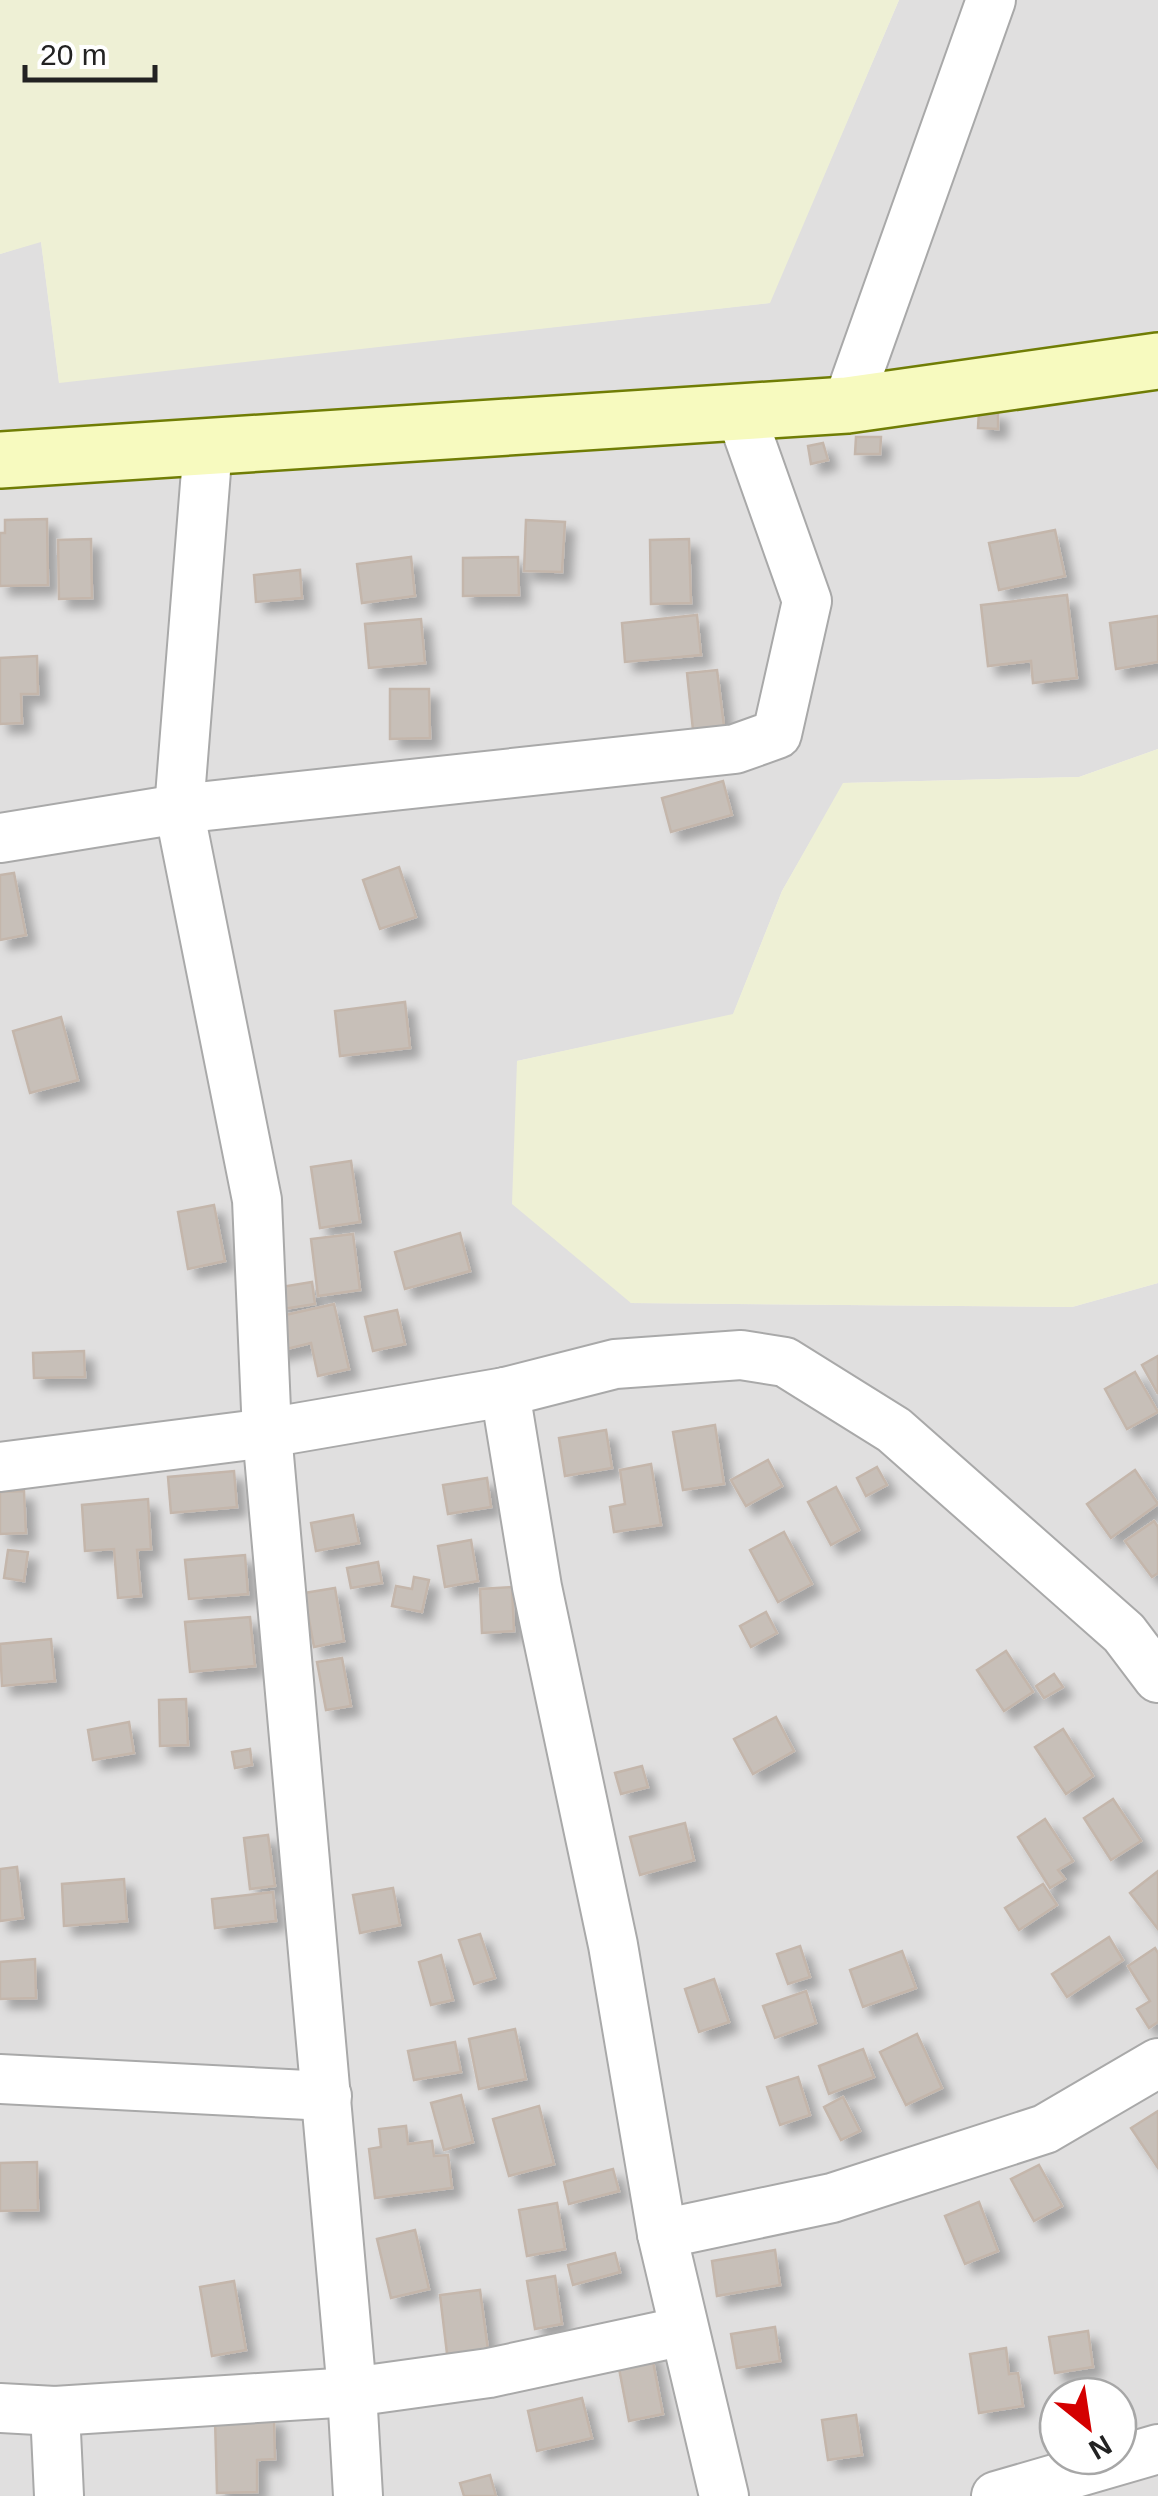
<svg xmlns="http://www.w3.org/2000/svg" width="1158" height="2496" viewBox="0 0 1158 2496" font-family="Arial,sans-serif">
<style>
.residential{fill:#e0dfdf;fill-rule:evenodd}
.farmland{fill:#eef0d5}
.building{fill:#c7bfb8;stroke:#c4b6ab;stroke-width:2.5;filter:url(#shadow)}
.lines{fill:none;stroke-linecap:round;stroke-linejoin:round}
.street-casing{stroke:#a9a9a9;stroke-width:52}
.secondary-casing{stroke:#707d05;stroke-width:60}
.street{stroke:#fff;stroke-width:48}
.secondary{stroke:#f7fabf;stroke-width:55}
</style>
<defs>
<filter id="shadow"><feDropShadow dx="9" dy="9" stdDeviation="5" flood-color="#0004"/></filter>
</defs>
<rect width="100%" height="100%" fill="#f2efe9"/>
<path class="residential" d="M899,0H1158V749L1079,777L844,783L782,891L733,1015L517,1061L631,1303L1072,1307L1158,1283V2496H0V254L41,241L59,382L769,303ZM1058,2396H1118V2456H1058Z"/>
<g class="farmland">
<polygon points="0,0 899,0 770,303 59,383 41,242 0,254"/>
<polygon points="1158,749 1158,1283 1072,1307 631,1303 512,1204 517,1061 733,1014 782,891 843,783 1079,777"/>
</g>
<g class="building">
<polygon points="979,411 998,412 998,429 978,428"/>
<polygon points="856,437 881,437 880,454 855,454"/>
<polygon points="823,443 828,460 811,464 808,446"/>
<polygon points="47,519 48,585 0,586 0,533 5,533 5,520"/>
<polygon points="526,520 565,522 562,572 524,571"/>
<polygon points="1055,530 1065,576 999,590 989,543"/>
<polygon points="91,539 92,598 59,599 58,540"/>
<polygon points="689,539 691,603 651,604 650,540"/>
<polygon points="411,557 415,596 362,603 357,564"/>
<polygon points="518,557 519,595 463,596 463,558"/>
<polygon points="300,570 302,598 256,602 254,575"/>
<polygon points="1067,595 1077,678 1033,683 1031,661 988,666 981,605"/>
<polygon points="697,615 701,655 625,662 622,623"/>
<polygon points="1158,616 1158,662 1116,669 1110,623"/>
<polygon points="421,619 425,663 369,668 365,624"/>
<polygon points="37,656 38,694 21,694 22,723 0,724 0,658"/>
<polygon points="717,670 724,726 693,730 687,673"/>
<polygon points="390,689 429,689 430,738 390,739"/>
<polygon points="723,781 732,815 671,832 662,798"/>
<polygon points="399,867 416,917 380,929 363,880"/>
<polygon points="14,873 26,935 0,940 0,875"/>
<polygon points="405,1002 410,1048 340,1056 335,1011"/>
<polygon points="61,1017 78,1080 30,1093 13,1031"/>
<polygon points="351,1161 360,1222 320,1228 311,1167"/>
<polygon points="214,1205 225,1261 188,1269 178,1212"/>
<polygon points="460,1233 470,1271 405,1289 395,1252"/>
<polygon points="353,1234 360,1290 318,1296 311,1239"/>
<polygon points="312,1282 315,1304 277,1310 275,1288"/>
<polygon points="334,1304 349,1369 318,1376 311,1343 270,1353 263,1320"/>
<polygon points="397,1310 405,1344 373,1351 365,1317"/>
<polygon points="84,1351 85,1377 34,1378 33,1353"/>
<polygon points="1158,1356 1158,1394 1142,1365"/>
<polygon points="1135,1372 1158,1412 1127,1429 1105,1389"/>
<polygon points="715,1425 724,1484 683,1490 673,1432"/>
<polygon points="606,1430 612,1468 565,1476 559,1438"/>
<polygon points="768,1460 782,1486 746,1506 731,1480"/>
<polygon points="651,1464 661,1525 614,1532 610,1507 625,1504 620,1470"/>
<polygon points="877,1467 887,1485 866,1496 857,1478"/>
<polygon points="1135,1470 1158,1504 1111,1538 1087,1504"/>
<polygon points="234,1471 237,1507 171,1513 168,1477"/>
<polygon points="487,1478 491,1507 448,1514 443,1485"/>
<polygon points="836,1487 859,1530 831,1545 808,1502"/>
<polygon points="24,1491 26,1533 0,1534 0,1492"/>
<polygon points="148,1499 151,1549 137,1550 141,1596 118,1598 114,1549 85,1551 82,1505"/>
<polygon points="353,1515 359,1543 316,1551 311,1523"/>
<polygon points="1154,1521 1158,1527 1158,1573 1152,1577 1125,1541"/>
<polygon points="784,1532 812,1584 778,1602 750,1550"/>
<polygon points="471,1540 478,1581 445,1587 438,1546"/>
<polygon points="8,1550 28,1552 24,1581 4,1578"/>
<polygon points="245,1555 248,1594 189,1599 185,1560"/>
<polygon points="378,1562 382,1583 351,1588 347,1568"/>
<polygon points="414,1577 429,1580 422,1612 392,1606 396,1586 412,1589"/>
<polygon points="512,1587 514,1631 482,1633 480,1589"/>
<polygon points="335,1588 344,1641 314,1647 304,1593"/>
<polygon points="766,1612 777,1633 751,1647 740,1626"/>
<polygon points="250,1617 255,1666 190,1672 185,1622"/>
<polygon points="51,1639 55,1681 2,1686 0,1644"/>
<polygon points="1006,1651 1033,1692 1004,1711 977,1670"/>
<polygon points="342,1658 351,1706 326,1710 317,1662"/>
<polygon points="1054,1674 1063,1687 1044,1698 1036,1686"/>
<polygon points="186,1699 188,1745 160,1746 159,1700"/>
<polygon points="776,1717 794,1751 753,1774 734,1739"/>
<polygon points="129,1722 134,1753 93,1760 88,1730"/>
<polygon points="1063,1729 1093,1776 1066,1794 1035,1747"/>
<polygon points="250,1749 252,1765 235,1768 232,1752"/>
<polygon points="642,1766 648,1787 621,1794 615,1773"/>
<polygon points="1113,1799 1141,1841 1111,1860 1084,1818"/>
<polygon points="1045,1819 1073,1861 1058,1870 1065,1879 1050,1888 1018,1837"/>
<polygon points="685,1823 694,1860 640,1875 630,1837"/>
<polygon points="268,1835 275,1886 250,1889 244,1838"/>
<polygon points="17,1867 23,1918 0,1921 0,1869"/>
<polygon points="1158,1871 1158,1929 1130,1893"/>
<polygon points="124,1879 127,1921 64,1926 62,1884"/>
<polygon points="1043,1884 1057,1905 1019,1930 1005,1908"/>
<polygon points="393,1888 400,1925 360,1933 353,1895"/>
<polygon points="273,1892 276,1921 215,1928 212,1899"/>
<polygon points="480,1934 495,1978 474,1984 459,1940"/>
<polygon points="1109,1937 1123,1960 1067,1997 1052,1974"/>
<polygon points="800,1946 810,1977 788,1984 777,1954"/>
<polygon points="1155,1948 1158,1953 1158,2022 1149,2028 1137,2009 1150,2001 1128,1966"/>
<polygon points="902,1951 916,1988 863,2007 850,1970"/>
<polygon points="441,1955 453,2000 431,2005 419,1962"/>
<polygon points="35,1959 36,1998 0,1999 0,1962"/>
<polygon points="714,1979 729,2022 699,2032 685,1989"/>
<polygon points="806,1991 816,2023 775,2038 763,2006"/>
<polygon points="515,2029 526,2079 479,2089 469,2039"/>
<polygon points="917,2034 942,2088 906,2105 880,2052"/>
<polygon points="455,2042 461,2072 414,2080 408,2051"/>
<polygon points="863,2049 874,2077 829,2094 819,2066"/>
<polygon points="798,2077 810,2115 780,2125 767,2087"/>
<polygon points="461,2095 473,2142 444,2150 431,2103"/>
<polygon points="843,2097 860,2131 841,2140 824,2107"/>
<polygon points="539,2106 554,2164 509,2176 493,2119"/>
<polygon points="1158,2111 1158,2168 1131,2128"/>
<polygon points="406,2126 408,2144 432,2141 434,2156 448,2155 452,2188 375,2198 369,2149 381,2147 379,2129"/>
<polygon points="37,2162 38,2210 0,2211 0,2163"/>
<polygon points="1039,2165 1062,2206 1034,2221 1011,2179"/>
<polygon points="613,2169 619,2191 569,2204 564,2182"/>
<polygon points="979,2202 998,2251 965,2264 945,2216"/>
<polygon points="557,2203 565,2249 527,2256 519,2210"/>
<polygon points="415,2230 429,2289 391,2298 377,2239"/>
<polygon points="775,2250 780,2285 717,2296 712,2261"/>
<polygon points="615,2253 620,2272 573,2285 568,2265"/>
<polygon points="555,2276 562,2324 535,2329 527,2281"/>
<polygon points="234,2281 246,2350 212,2356 200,2287"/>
<polygon points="480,2290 489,2357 448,2362 440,2295"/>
<polygon points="775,2327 780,2361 737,2368 731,2334"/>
<polygon points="1088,2331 1093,2367 1055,2373 1049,2337"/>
<polygon points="1006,2348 1009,2374 1018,2373 1023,2406 979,2413 970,2354"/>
<polygon points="651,2351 663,2414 629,2421 617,2358"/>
<polygon points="582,2398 592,2438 537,2451 528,2411"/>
<polygon points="856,2415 862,2455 828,2460 822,2420"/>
<polygon points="274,2417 275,2459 257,2460 257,2492 217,2493 215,2418"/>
<polygon points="490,2475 496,2496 464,2496 460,2483"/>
</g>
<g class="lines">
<g class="street-casing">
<g id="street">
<polyline points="847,405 991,0"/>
<polyline points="208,446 179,809 257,1200 267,1433 352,2392 358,2496"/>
<polyline points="0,838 179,809 735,749 777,734 807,601 740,412"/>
<polyline points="505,1392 537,1587 613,1945 662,2234 724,2496"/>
<polyline points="0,1467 267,1433 505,1392 615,1364 741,1355 785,1362 894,1430 1124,1633 1158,1678"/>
<polyline points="0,2079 327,2096"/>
<polyline points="662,2234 832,2198 1045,2129 1158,2063"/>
<polyline points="0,2408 55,2411 352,2392 489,2373 684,2331"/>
<polyline points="55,2411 59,2496"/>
<polyline points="996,2496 1158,2449"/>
</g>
</g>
<g class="secondary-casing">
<polyline id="secondary" points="0,460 847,405 1158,361"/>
</g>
<use href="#street" class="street"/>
<use href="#secondary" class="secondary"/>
</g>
<g transform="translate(1088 2426) rotate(150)"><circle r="48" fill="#ffffff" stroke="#a7a7a7" stroke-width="2.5"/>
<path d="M0-8L18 38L0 25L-18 38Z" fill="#d40000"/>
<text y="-15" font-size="28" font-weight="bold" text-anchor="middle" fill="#222222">N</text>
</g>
<path d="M25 65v15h130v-15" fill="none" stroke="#222222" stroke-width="5"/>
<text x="40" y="65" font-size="30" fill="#222222" stroke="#ffffff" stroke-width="8" paint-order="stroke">20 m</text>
</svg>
